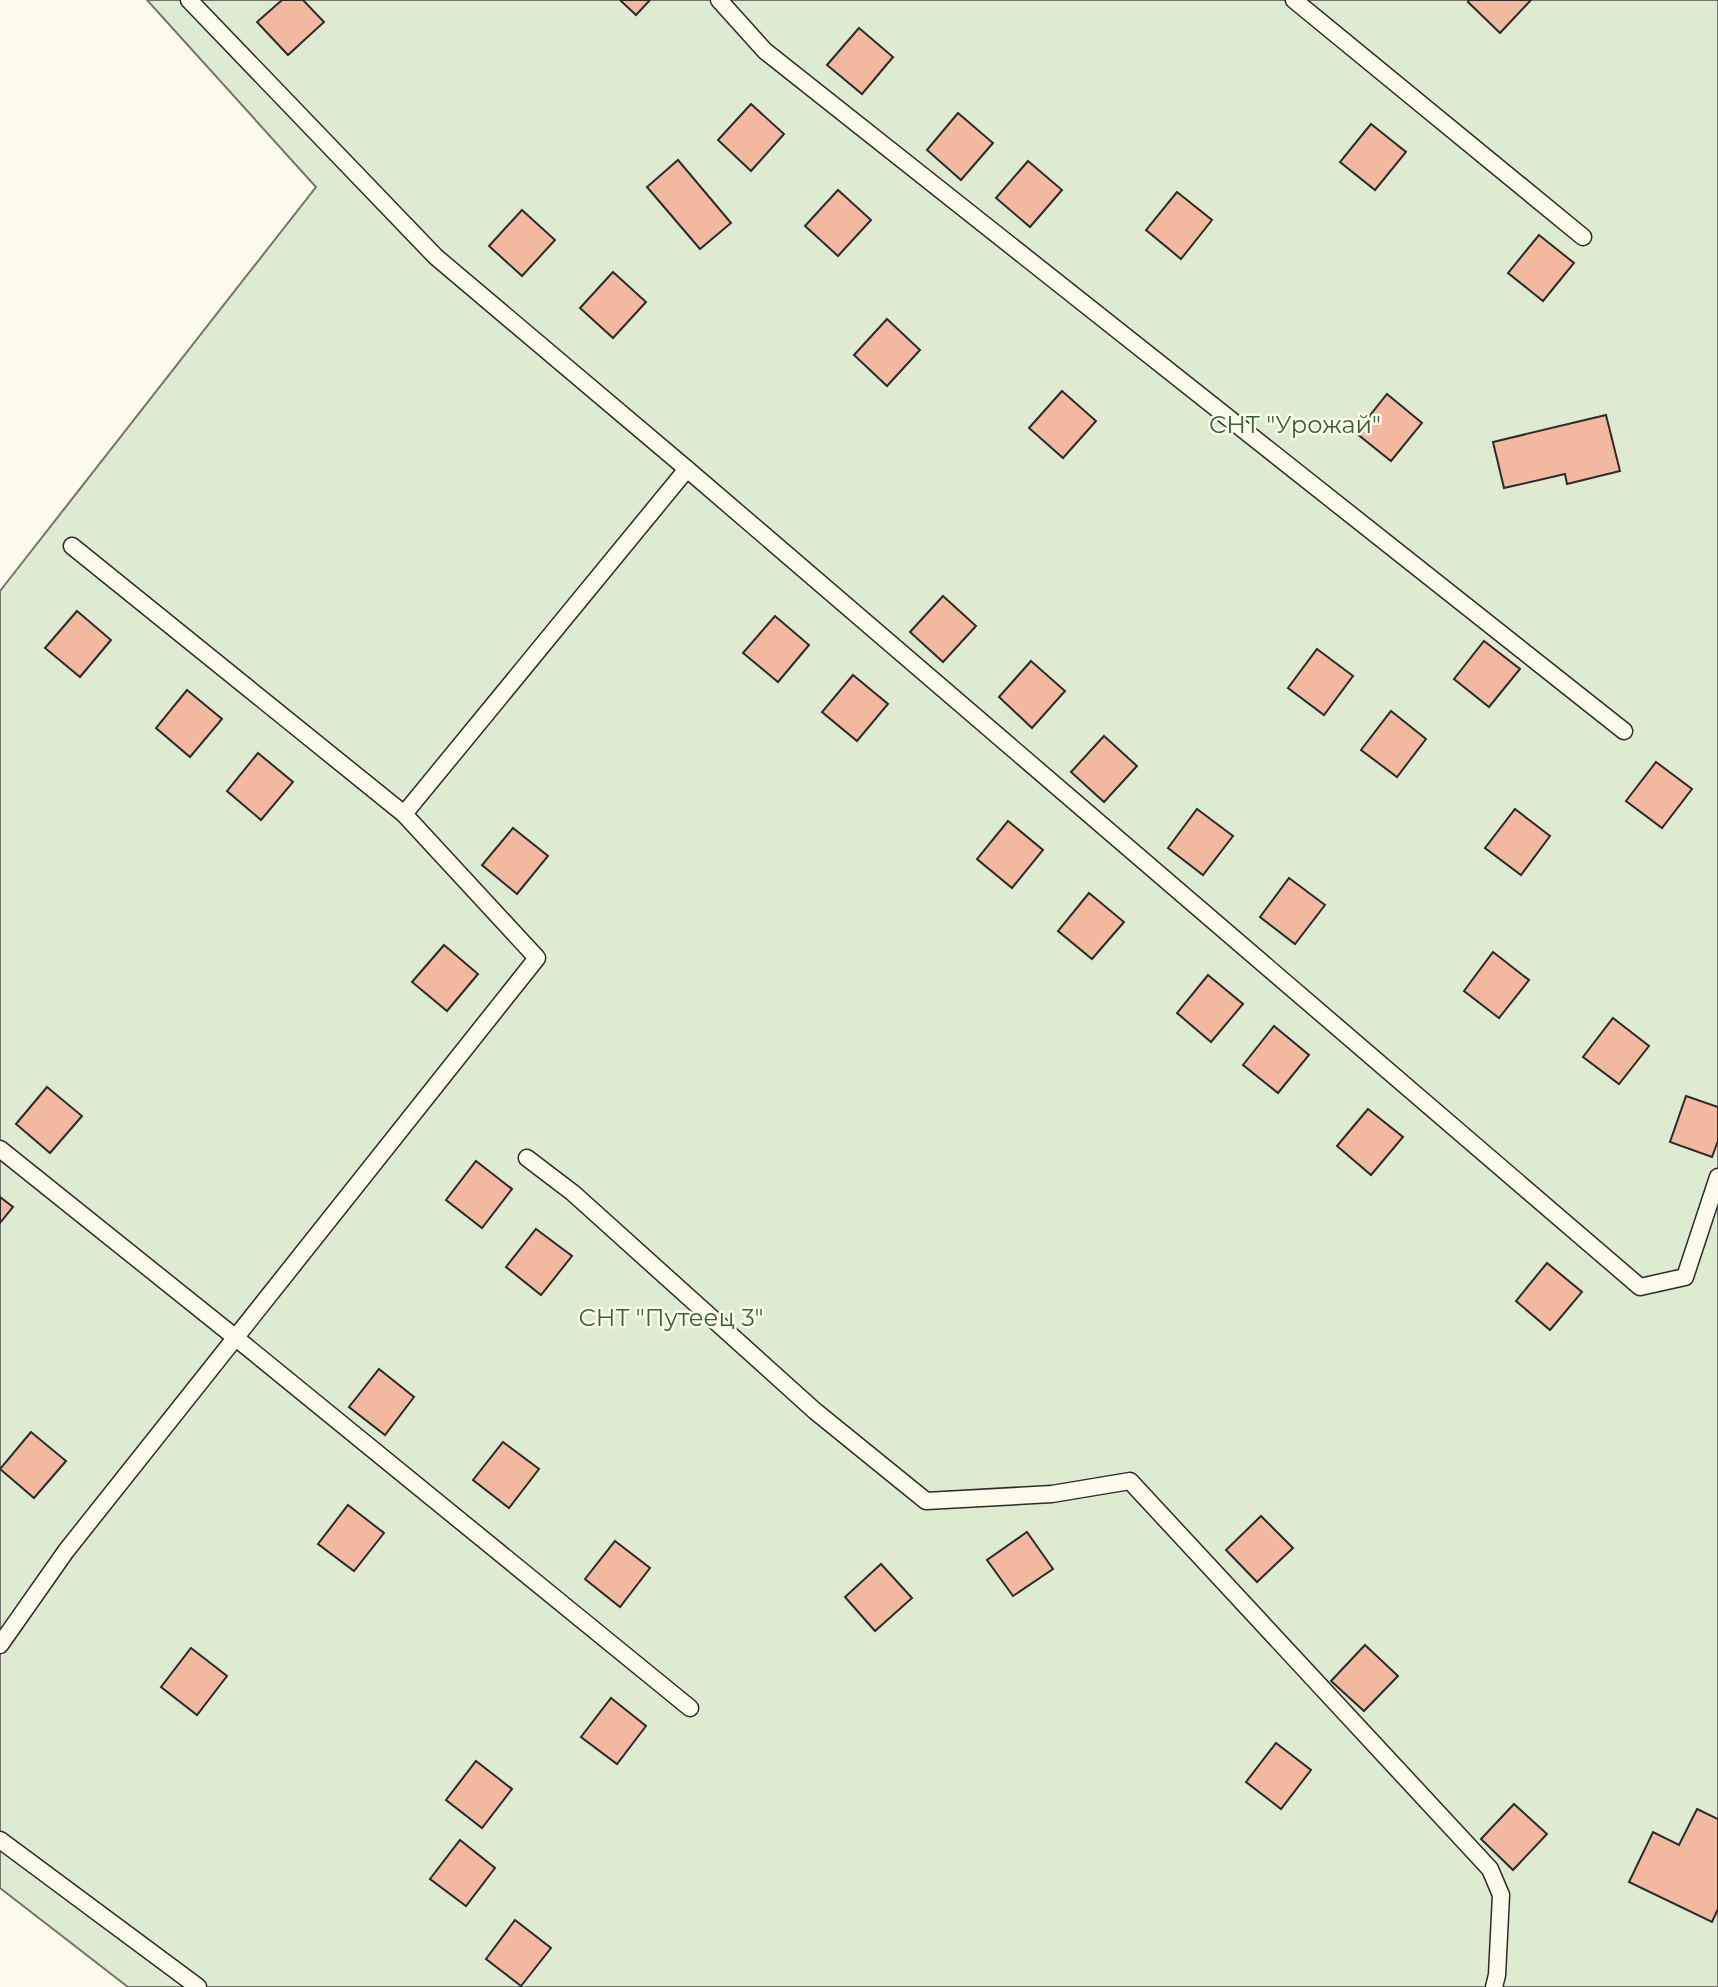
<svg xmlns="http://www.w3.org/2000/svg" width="1718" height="1987" viewBox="0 0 1718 1987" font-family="Montserrat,sans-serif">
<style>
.green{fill:#deebd1;stroke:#74746e;stroke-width:2}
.building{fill:#f2b8a0;stroke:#2b2b2b;stroke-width:2}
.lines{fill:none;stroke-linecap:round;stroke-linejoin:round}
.lane-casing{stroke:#2b2b2b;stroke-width:19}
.lane{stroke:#fdfbea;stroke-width:16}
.labels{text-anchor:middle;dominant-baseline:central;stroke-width:5;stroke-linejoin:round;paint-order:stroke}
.park-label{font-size:24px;fill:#34623c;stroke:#fdfbea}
</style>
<rect width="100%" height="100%" fill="#fdfbea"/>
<polygon class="green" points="147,0 1718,0 1718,1987 128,1987 0,1888 0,591 316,187"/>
<g class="building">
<polygon points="282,0 303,0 324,22 288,55 257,22"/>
<polygon points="620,0 650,0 636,15"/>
<polygon points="1469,0 1531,0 1500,33 1468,2"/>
<polygon points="859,28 893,57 862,94 827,65"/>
<polygon points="751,104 784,134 751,171 718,140"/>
<polygon points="958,113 993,143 961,180 927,150"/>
<polygon points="1371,124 1406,152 1375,190 1340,162"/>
<polygon points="678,160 731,223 700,249 647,187"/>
<polygon points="1028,161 1062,190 1030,227 996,198"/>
<polygon points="838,190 871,220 838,256 805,226"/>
<polygon points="1177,192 1212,220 1181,259 1146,230"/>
<polygon points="522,210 555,240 522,276 489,246"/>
<polygon points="1539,235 1574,263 1543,301 1508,273"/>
<polygon points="613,272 646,302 613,338 580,308"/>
<polygon points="887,319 920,350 887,386 854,355"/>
<polygon points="1062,391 1096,421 1063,458 1029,428"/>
<polygon points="1387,394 1422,423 1391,461 1356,433"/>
<polygon points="1606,415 1620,471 1567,484 1565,474 1504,488 1493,442"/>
<polygon points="943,596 976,626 943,662 910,632"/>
<polygon points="77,611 111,640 80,677 45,648"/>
<polygon points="775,616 809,645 778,682 743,653"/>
<polygon points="1484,641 1520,669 1489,707 1454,679"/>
<polygon points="1317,649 1353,676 1324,715 1288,688"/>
<polygon points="1031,661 1065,691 1032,728 999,697"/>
<polygon points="853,675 888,704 857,741 822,712"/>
<polygon points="187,690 222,719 190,757 156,728"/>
<polygon points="1391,711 1426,739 1397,777 1361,750"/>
<polygon points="1104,736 1137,766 1104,802 1071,772"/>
<polygon points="258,753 293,782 261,820 227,791"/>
<polygon points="1656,762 1692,789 1662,828 1626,801"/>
<polygon points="1197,809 1233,836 1203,875 1168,848"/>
<polygon points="1515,809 1550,836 1521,875 1485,848"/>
<polygon points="1008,821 1043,850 1012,888 977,859"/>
<polygon points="513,828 548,856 517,894 482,865"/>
<polygon points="1289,878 1325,905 1295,944 1260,917"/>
<polygon points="1089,893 1124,922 1092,959 1058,931"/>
<polygon points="444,945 478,974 447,1011 412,982"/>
<polygon points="1493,952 1529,980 1499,1018 1464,991"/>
<polygon points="1208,975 1243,1004 1211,1042 1177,1013"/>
<polygon points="1613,1018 1649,1046 1619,1084 1583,1057"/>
<polygon points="1274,1026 1309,1055 1278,1093 1243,1065"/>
<polygon points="47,1087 82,1116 50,1153 16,1124"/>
<polygon points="1686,1096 1718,1107 1718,1141 1712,1157 1670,1142"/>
<polygon points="1368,1109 1403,1137 1371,1175 1337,1146"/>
<polygon points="476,1161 512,1189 482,1228 446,1200"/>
<polygon points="0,1197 13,1207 0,1223"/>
<polygon points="536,1229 572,1256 541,1295 506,1267"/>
<polygon points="1547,1263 1582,1292 1550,1330 1516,1301"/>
<polygon points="379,1369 414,1397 385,1435 349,1407"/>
<polygon points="31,1432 66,1461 34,1498 0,1469"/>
<polygon points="503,1442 539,1469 509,1508 473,1480"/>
<polygon points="348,1505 384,1533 354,1571 318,1544"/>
<polygon points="1261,1516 1293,1548 1257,1582 1226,1550"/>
<polygon points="1027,1532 1053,1569 1013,1596 987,1560"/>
<polygon points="615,1541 650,1568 620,1607 585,1579"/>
<polygon points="881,1564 912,1598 875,1631 845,1597"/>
<polygon points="1365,1645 1398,1676 1364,1711 1331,1681"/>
<polygon points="191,1648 227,1676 197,1715 161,1687"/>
<polygon points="611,1698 646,1726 617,1764 581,1737"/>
<polygon points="1276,1743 1311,1770 1281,1809 1246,1782"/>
<polygon points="476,1761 512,1789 482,1828 446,1800"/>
<polygon points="1514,1804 1547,1834 1513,1870 1481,1839"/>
<polygon points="1697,1809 1718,1819 1718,1909 1712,1922 1629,1882 1653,1832 1679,1845"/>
<polygon points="460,1840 495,1868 466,1906 430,1879"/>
<polygon points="515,1920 551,1948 521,1986 486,1959"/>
</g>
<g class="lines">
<g class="lane-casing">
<g id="lane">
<polyline points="189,0 436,257 687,469 1640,1287 1685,1277 1718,1177"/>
<polyline points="719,0 765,51 1624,731"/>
<polyline points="1294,0 1583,237"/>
<polyline points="72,546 404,814 687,469"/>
<polyline points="0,1149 236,1338 690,1708"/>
<polyline points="527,1158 573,1193 815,1411 926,1501 1052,1494 1130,1481 1490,1869 1501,1895 1497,1975 1494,1987"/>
<polyline points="0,1645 66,1551 537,958 404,814"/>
<polyline points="0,1840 198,1987"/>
</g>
</g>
<use href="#lane" class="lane"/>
</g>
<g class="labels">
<g class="park-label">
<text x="1295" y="424">СНТ "Урожай"</text>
<text x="671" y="1317">СНТ "Путеец 3"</text>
</g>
</g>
</svg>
